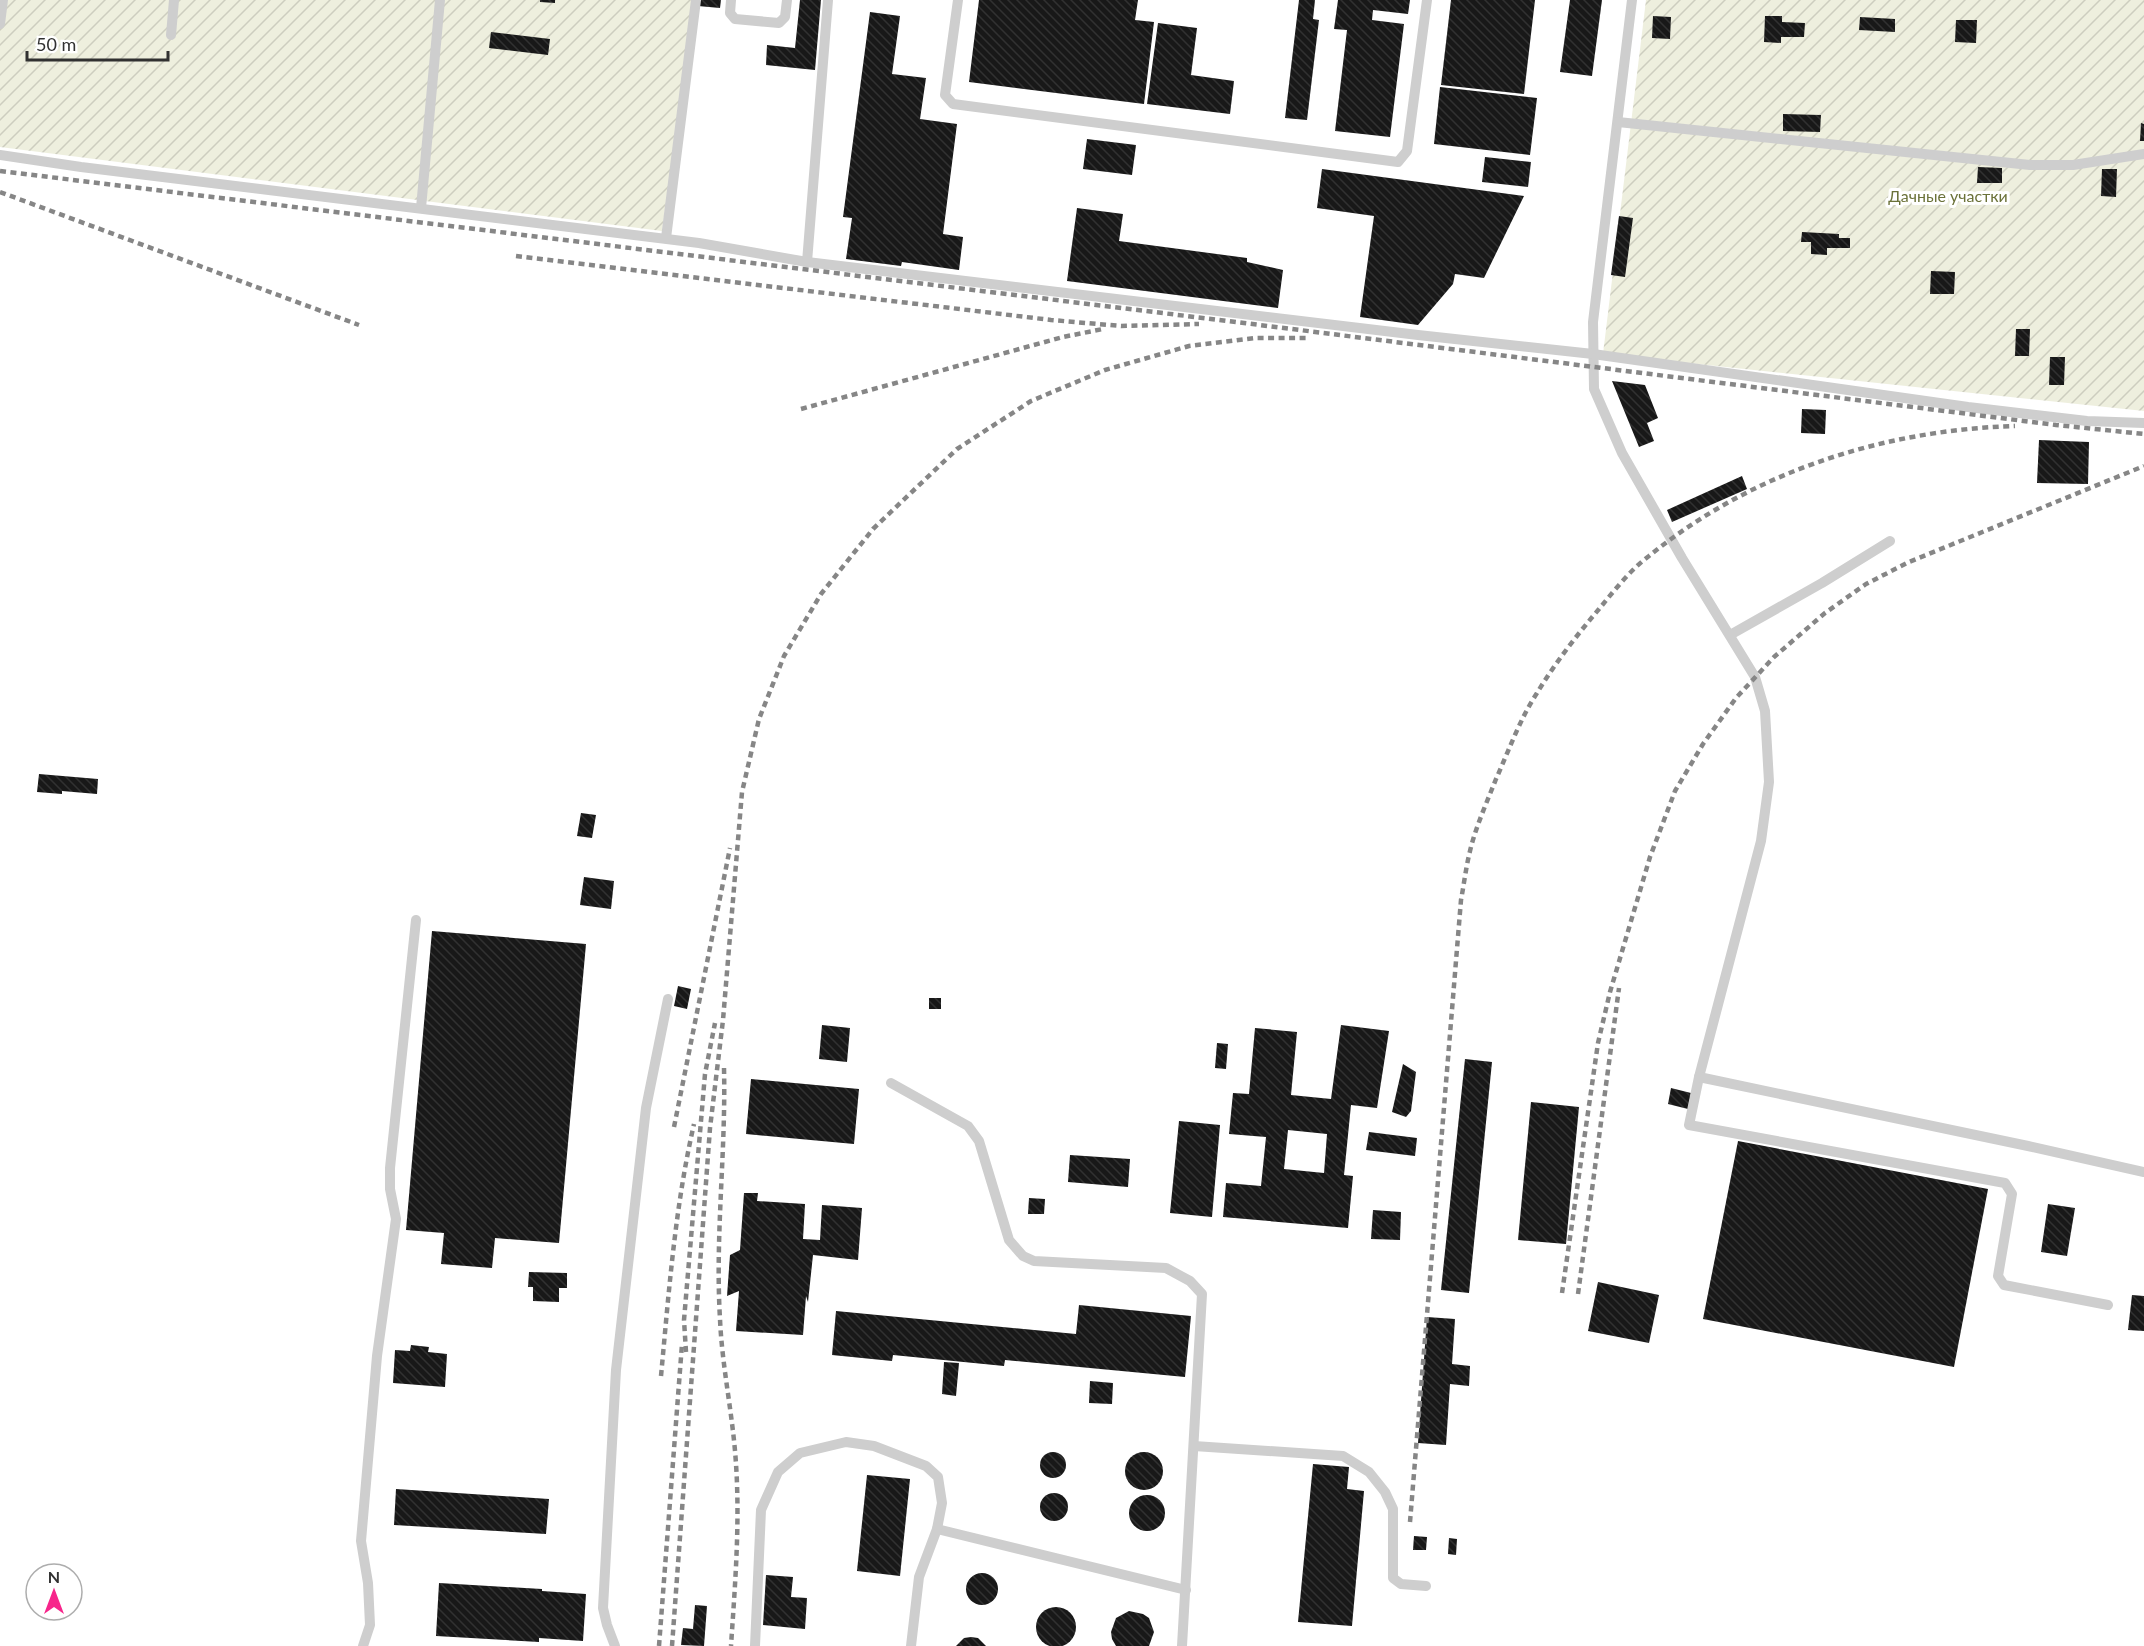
<svg xmlns="http://www.w3.org/2000/svg" width="2144" height="1646" viewBox="0 0 2144 1646" font-family="Lato,sans-serif">
<style>
.garden{fill:url(#garden-furrows)}
.building{fill:url(#building-back-hatch);fill-rule:evenodd}
.lines{fill:none;stroke-linecap:round;stroke-linejoin:round}
.service{stroke:#cecece;stroke-width:10}
.rail{stroke:#868686;stroke-width:4.5;stroke-dasharray:6 4.5;stroke-linecap:butt}
.labels{text-anchor:middle;dominant-baseline:central;stroke-width:6;stroke-linejoin:round;paint-order:stroke}
.park-label{font-size:16px;fill:#6b7239;stroke:#fff}
</style>
<defs>
<pattern id="garden-furrows" width="10" height="10" patternUnits="userSpaceOnUse" patternTransform="scale(1.5)"><rect width="10" height="10" fill="#eeefde"/><path d="M-1 1l2-2M0 10L10 0M9 11l2-2" fill="none" stroke="#cdcdbf"/></pattern>
<pattern id="building-back-hatch" width="6" height="6" patternUnits="userSpaceOnUse" patternTransform="scale(1.5)"><rect width="6" height="6" fill="#181818"/><path d="M-1 5l2 2M0 0l6 6M5-1l2 2" fill="none" stroke="#313131"/></pattern>
</defs>
<rect width="100%" height="100%" fill="#fff"/>
<g class="garden">
<polygon points="0,0 694,0 662,231 0,147"/>
<polygon points="1646,0 2144,0 2144,411 1603,354"/>
</g>
<g class="building">
<polygon points="540,0 555,0 555,3 540,2"/>
<polygon points="699,0 721,0 720,8 698,6"/>
<polygon points="800,0 821,0 815,70 766,65 767,45 795,48"/>
<polygon points="979,0 1138,0 1135,20 1154,22 1144,104 969,82"/>
<polygon points="1299,0 1315,0 1313,19 1319,20 1307,120 1285,118"/>
<polygon points="1338,0 1410,0 1408,14 1373,10 1372,20 1404,24 1390,137 1335,131 1347,30 1334,29"/>
<polygon points="1451,0 1535,0 1524,94 1441,85"/>
<polygon points="1570,0 1602,0 1592,76 1560,72"/>
<polygon points="870,12 900,16 892,74 926,78 920,119 957,124 943,234 963,237 959,270 902,262 901,266 846,259 852,218 843,217"/>
<polygon points="1653,16 1671,17 1670,39 1652,38"/>
<polygon points="1765,16 1782,16 1782,22 1805,23 1804,37 1781,37 1781,43 1764,42"/>
<polygon points="1860,17 1895,19 1895,32 1859,30"/>
<polygon points="1956,20 1977,20 1976,43 1955,42"/>
<polygon points="1158,23 1197,28 1191,75 1234,81 1230,114 1147,104"/>
<polygon points="491,32 550,39 548,55 489,48"/>
<polygon points="1440,87 1537,98 1530,155 1434,144"/>
<polygon points="1783,114 1821,115 1820,132 1783,131"/>
<polygon points="2141,123 2144,124 2144,141 2140,141"/>
<polygon points="1087,139 1136,145 1132,175 1083,169"/>
<polygon points="1485,157 1531,162 1528,187 1482,182"/>
<polygon points="1978,167 2002,168 2002,183 1977,183"/>
<polygon points="1322,169 1524,196 1484,278 1455,274 1453,284 1418,325 1360,317 1374,216 1317,208"/>
<polygon points="2102,169 2117,169 2116,197 2101,196"/>
<polygon points="1077,208 1123,214 1119,241 1247,258 1247,262 1283,270 1278,308 1067,281"/>
<polygon points="1619,216 1633,218 1625,277 1611,275"/>
<polygon points="1802,232 1839,234 1839,238 1850,238 1850,248 1827,248 1827,255 1811,254 1811,242 1801,242"/>
<polygon points="1931,271 1955,272 1954,294 1930,294"/>
<polygon points="2016,329 2030,329 2029,356 2015,356"/>
<polygon points="2050,357 2065,357 2064,385 2049,385"/>
<polygon points="1612,381 1645,385 1658,418 1647,423 1654,441 1639,447"/>
<polygon points="1802,409 1826,410 1825,434 1801,433"/>
<polygon points="2039,440 2089,442 2088,484 2037,483"/>
<polygon points="1742,476 1747,489 1672,522 1667,510"/>
<polygon points="39,774 98,779 97,794 62,791 62,794 37,792"/>
<polygon points="581,813 596,815 592,838 577,836"/>
<polygon points="584,877 614,881 611,909 580,905"/>
<polygon points="432,931 586,944 559,1243 495,1238 492,1268 441,1264 444,1233 406,1230"/>
<polygon points="678,986 691,989 687,1009 674,1006"/>
<rect x="929" y="998" width="12" height="11"/>
<polygon points="822,1025 850,1028 847,1062 819,1059"/>
<path d="M1341,1025L1389,1031L1377,1108L1351,1105L1344,1175L1353,1176L1348,1228L1223,1217L1226,1183L1261,1186L1266,1137L1229,1134L1233,1093L1249,1094L1255,1028L1297,1032L1291,1095L1331,1099ZM1288,1130L1327,1134L1324,1173L1284,1169Z"/>
<polygon points="1217,1043 1228,1044 1226,1069 1215,1068"/>
<polygon points="1465,1059 1492,1062 1469,1293 1441,1290"/>
<polygon points="1403,1064 1416,1072 1411,1111 1406,1117 1392,1112"/>
<polygon points="751,1079 859,1089 854,1144 746,1134"/>
<polygon points="1671,1088 1691,1093 1688,1109 1668,1104"/>
<polygon points="1531,1102 1579,1107 1566,1244 1518,1240"/>
<polygon points="1179,1121 1220,1125 1212,1217 1170,1213"/>
<polygon points="1369,1132 1417,1138 1415,1156 1366,1150"/>
<polygon points="1738,1141 1988,1189 1954,1367 1703,1319"/>
<polygon points="1070,1155 1130,1159 1128,1187 1068,1182"/>
<polygon points="744,1193 758,1193 757,1201 805,1204 803,1239 820,1240 822,1205 862,1208 858,1260 813,1255 808,1302 806,1296 803,1335 736,1331 739,1291 727,1296 730,1255 740,1250"/>
<polygon points="1029,1198 1045,1199 1044,1214 1028,1214"/>
<polygon points="2048,1204 2075,1208 2067,1256 2041,1252"/>
<polygon points="1373,1210 1401,1212 1400,1240 1371,1239"/>
<polygon points="529,1272 567,1273 567,1288 559,1288 559,1302 533,1301 533,1287 528,1287"/>
<polygon points="1598,1282 1659,1295 1649,1343 1588,1331"/>
<polygon points="2132,1295 2144,1296 2144,1331 2128,1330"/>
<polygon points="1079,1305 1191,1316 1185,1377 1005,1360 1004,1366 893,1355 892,1361 832,1355 836,1311 1076,1334"/>
<polygon points="1427,1317 1455,1319 1452,1364 1470,1366 1469,1386 1450,1384 1446,1445 1418,1443"/>
<polygon points="411,1345 429,1347 428,1352 447,1354 445,1387 393,1383 395,1350 410,1351"/>
<polygon points="944,1362 959,1363 956,1396 942,1394"/>
<polygon points="1090,1381 1113,1383 1112,1404 1089,1403"/>
<circle cx="1053" cy="1465" r="13"/>
<circle cx="1144" cy="1471" r="19"/>
<polygon points="1313,1464 1349,1467 1347,1489 1364,1491 1352,1626 1298,1622"/>
<polygon points="867,1475 910,1479 900,1576 857,1571"/>
<polygon points="396,1489 549,1499 546,1534 394,1525"/>
<circle cx="1054" cy="1507" r="14"/>
<circle cx="1147" cy="1513" r="18"/>
<polygon points="1414,1536 1427,1537 1426,1550 1413,1550"/>
<polygon points="1449,1538 1457,1539 1456,1555 1448,1554"/>
<circle cx="982" cy="1589" r="16"/>
<polygon points="766,1575 793,1577 791,1597 807,1598 805,1629 763,1625"/>
<polygon points="439,1583 542,1589 542,1591 586,1594 583,1641 539,1638 539,1642 436,1636"/>
<polygon points="695,1605 707,1606 704,1646 681,1645 683,1628 693,1629"/>
<circle cx="1056" cy="1627" r="20"/>
<polygon points="1129,1611 1143,1614 1149,1618 1154,1632 1149,1646 1116,1646 1112,1639 1111,1632 1116,1618"/>
<polygon points="971,1637 978,1638 986,1646 956,1646 964,1638"/>
</g>
<g class="lines">
<g class="service">
<polyline points="731,0 730,13 735,19 779,23 785,17 787,0"/>
<polyline points="958,0 945,95 953,104 1398,162 1407,151 1427,0"/>
<polyline points="1632,0 1593,322 1594,389 1622,453 1682,558 1755,677 1765,711 1769,782 1761,841 1699,1077 1689,1125 2005,1183 2012,1194 1998,1276 2004,1285 2108,1305"/>
<polyline points="0,24 3,0"/>
<polyline points="171,35 174,0"/>
<polyline points="1618,122 2030,165 2073,165 2144,154"/>
<polyline points="0,155 81,167 699,243 807,262 1418,335 1593,354 1968,407 2087,421 2144,423"/>
<polyline points="421,208 440,0"/>
<polyline points="666,238 696,0"/>
<polyline points="807,262 828,0"/>
<polyline points="1730,635 1822,583 1890,541"/>
<polyline points="1699,1077 2028,1146 2144,1172"/>
<polyline points="891,1083 968,1126 979,1141 1009,1240 1023,1256 1034,1261 1166,1268 1190,1281 1202,1294 1182,1646"/>
<polyline points="1194,1446 1343,1456 1369,1472 1385,1492 1393,1509 1393,1578 1401,1584 1426,1586"/>
<polyline points="937,1529 1186,1590"/>
<polyline points="363,1646 370,1625 368,1583 361,1541 377,1356 396,1219 390,1189 390,1168 416,920"/>
<polyline points="615,1646 607,1625 603,1608 616,1370 646,1108 668,999"/>
<polyline points="755,1646 761,1510 778,1472 800,1453 846,1442 874,1446 926,1466 938,1477 942,1503 937,1529 919,1577 911,1646"/>
</g>
<g class="rail">
<polyline points="0,171 1244,323 2056,425 2144,434"/>
<polyline points="0,192 359,325"/>
<polyline points="516,256 1051,320 1121,326 1199,324"/>
<polyline points="801,409 1063,337 1103,329"/>
<path d="M724,1068C726,1152 715,1235 720,1319C722,1367 733,1415 736,1464C740,1525 735,1585 731,1646"/>
<polyline points="674,1127 730,848"/>
<polyline points="1562,1293 1598,1043 1610,992 1650,857 1675,791 1703,744 1736,698 1774,657 1825,613 1866,584 1909,562 2144,466"/>
<polyline points="1578,1294 1619,988"/>
<polyline points="686,1352 684,1320 705,1074 715,1023"/>
<path d="M661,1376C669,1291 675,1207 694,1124"/>
<path d="M1410,1522L1461,900C1464,884 1466,867 1470,851C1476,826 1487,802 1496,779C1509,750 1520,719 1537,693C1555,663 1577,635 1599,609C1614,591 1630,570 1649,556C1752,472 1883,430 2015,426"/>
<polyline points="659,1646 682,1344"/>
<polyline points="672,1646 710,1128 723,1020 742,792 759,719 784,656 821,594 873,529 957,449 1031,401 1105,370 1189,346 1255,338 1307,338"/>
</g>
</g>
<g class="labels">
<g class="park-label">
<text x="1948" y="195">Дачные участки</text>
</g>
</g>
<g transform="translate(54 1592)"><circle r="28" fill="#ffffff" stroke="#adadad" stroke-width="1.5"/>
<path d="M0-4.5L10 22L0 15L-10 22Z" fill="#f7258b"/>
<text y="-9" font-size="16" font-weight="bold" text-anchor="middle" fill="#313131">N</text>
</g>
<path d="M27 51v9h141v-9" fill="none" stroke="#313131" stroke-width="3"/>
<text x="36" y="51" font-size="18" fill="#313131" stroke="#ffffff" stroke-width="4.5" paint-order="stroke">50 m</text>
</svg>
